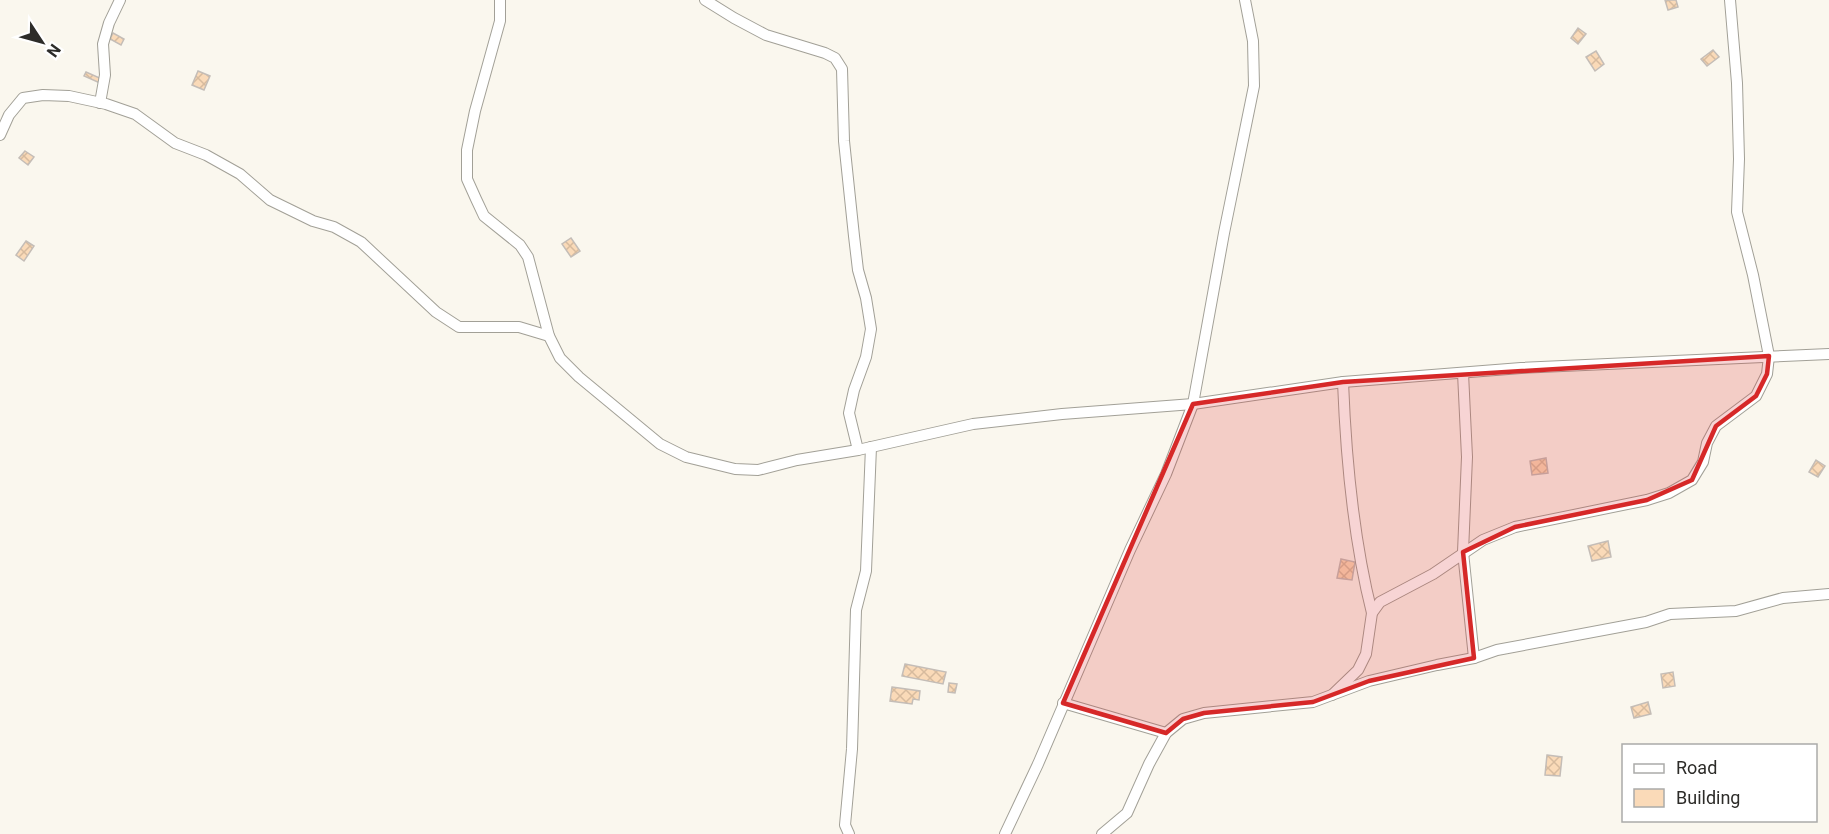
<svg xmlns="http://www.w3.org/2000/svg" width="1829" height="834" viewBox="0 0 1829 834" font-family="Roboto,sans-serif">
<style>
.building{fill:url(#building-cross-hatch);stroke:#c4bdb7;stroke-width:1.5}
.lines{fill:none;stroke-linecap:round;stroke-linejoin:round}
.street-casing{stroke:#a2a097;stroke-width:12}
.street{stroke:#fff;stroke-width:10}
.marked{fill:#d62828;fill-opacity:0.2;stroke:#d62828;stroke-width:4.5;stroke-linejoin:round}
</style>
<defs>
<pattern id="building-cross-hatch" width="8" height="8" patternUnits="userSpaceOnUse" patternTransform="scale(1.5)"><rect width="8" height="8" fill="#fadab8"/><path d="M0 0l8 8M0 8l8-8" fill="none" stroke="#d7bb9e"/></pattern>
</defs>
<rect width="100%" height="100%" fill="#faf7ee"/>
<g class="building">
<polygon points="1665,0 1676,0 1678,7 1668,10"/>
<polygon points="1578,28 1586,34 1578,44 1571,38"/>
<polygon points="113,33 124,39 121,45 110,39"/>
<polygon points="1713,50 1719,57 1707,66 1701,59"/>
<polygon points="1596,51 1604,64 1595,71 1586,57"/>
<polygon points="198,71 210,76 204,90 192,85"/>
<polygon points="86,72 102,79 100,83 84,76"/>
<polygon points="25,151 34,157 28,165 19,158"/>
<polygon points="571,238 580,251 571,257 562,244"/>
<polygon points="26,241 34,246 24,261 16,255"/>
<polygon points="1546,458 1548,473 1532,475 1530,461"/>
<polygon points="1816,460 1825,466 1818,477 1809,472"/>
<polygon points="1608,541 1611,557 1592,561 1588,546"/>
<polygon points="1341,559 1355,562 1352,580 1337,578"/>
<polygon points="905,664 946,672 943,684 902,676"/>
<polygon points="1673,672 1675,686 1663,688 1661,674"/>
<polygon points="949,683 957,684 955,693 948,692"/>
<polygon points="892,687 920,691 919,700 913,699 912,704 890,701"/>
<polygon points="1648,702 1651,714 1634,718 1631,707"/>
<polygon points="1547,755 1562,757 1560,776 1545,775"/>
</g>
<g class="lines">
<g class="street-casing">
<g id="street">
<polyline points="500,0 500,21 475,111 467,150 467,179 476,199 484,216 520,245 528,257 549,336 560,358 579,377 660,444 686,457 735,469 758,470 797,460 858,450 973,424 1062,414 1193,404 1343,382 1521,368 1829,354"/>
<polyline points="705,0 734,18 766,35 825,53 835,58 842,69 844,141 854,236 858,270 866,298 871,329 866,357 854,390 849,413 858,450"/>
<polyline points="100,103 105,75 103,44 109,23 120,0"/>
<polyline points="0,135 9,115 23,98 43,95 69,96 106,104 135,114 175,143 206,155 240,174 270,200 313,221 334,227 361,242 436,312 459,327 519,327 549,336"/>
<polyline points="1463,373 1467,457 1463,552 1474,658"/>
<path d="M1343,382C1346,460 1353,538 1372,613"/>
<polyline points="1332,695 1358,670 1366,654 1372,613 1380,602 1433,574 1483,540 1515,527 1647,500 1669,493 1692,480 1703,462 1707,443 1716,426 1756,396 1767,374 1769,356 1753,275 1737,212 1739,159 1737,83 1730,0"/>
<polyline points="1063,703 1166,733"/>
<polyline points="849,834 845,825 852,749 856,610 866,571 871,447"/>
<polyline points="1005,834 1038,764 1130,550 1166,474 1193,404 1224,233 1254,86 1253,41 1245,0"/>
<polyline points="1102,834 1127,813 1149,764 1166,733 1183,719 1204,713 1313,702 1369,681 1437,665 1474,658 1497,650 1646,622 1670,614 1736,611 1783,598 1829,594"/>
</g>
</g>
<use href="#street" class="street"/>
</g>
<path class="marked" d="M1769,356L1767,374L1756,396L1716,426L1692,480L1647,500L1515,527L1463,552L1474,658L1369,681L1313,702L1204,713L1183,719L1166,733L1063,703L1193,404L1343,382Z"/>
<rect x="1622" y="744" width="195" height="78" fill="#ffffff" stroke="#ababa9" stroke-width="1.5"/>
<rect x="1634" y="764" width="30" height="9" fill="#ffffff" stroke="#ababa9" stroke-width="1.5"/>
<text x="1676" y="774" font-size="18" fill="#2d2c29">Road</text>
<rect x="1634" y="789" width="30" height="18" fill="#fadab8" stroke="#ababa9" stroke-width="1.5"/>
<text x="1676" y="804" font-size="18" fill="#2d2c29">Building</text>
<g transform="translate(42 42) rotate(126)" stroke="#ffffff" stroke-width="4.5" paint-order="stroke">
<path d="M0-4.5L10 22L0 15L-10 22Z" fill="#2d2c29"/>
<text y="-9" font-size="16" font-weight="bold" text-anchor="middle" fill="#2d2c29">N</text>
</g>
</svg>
